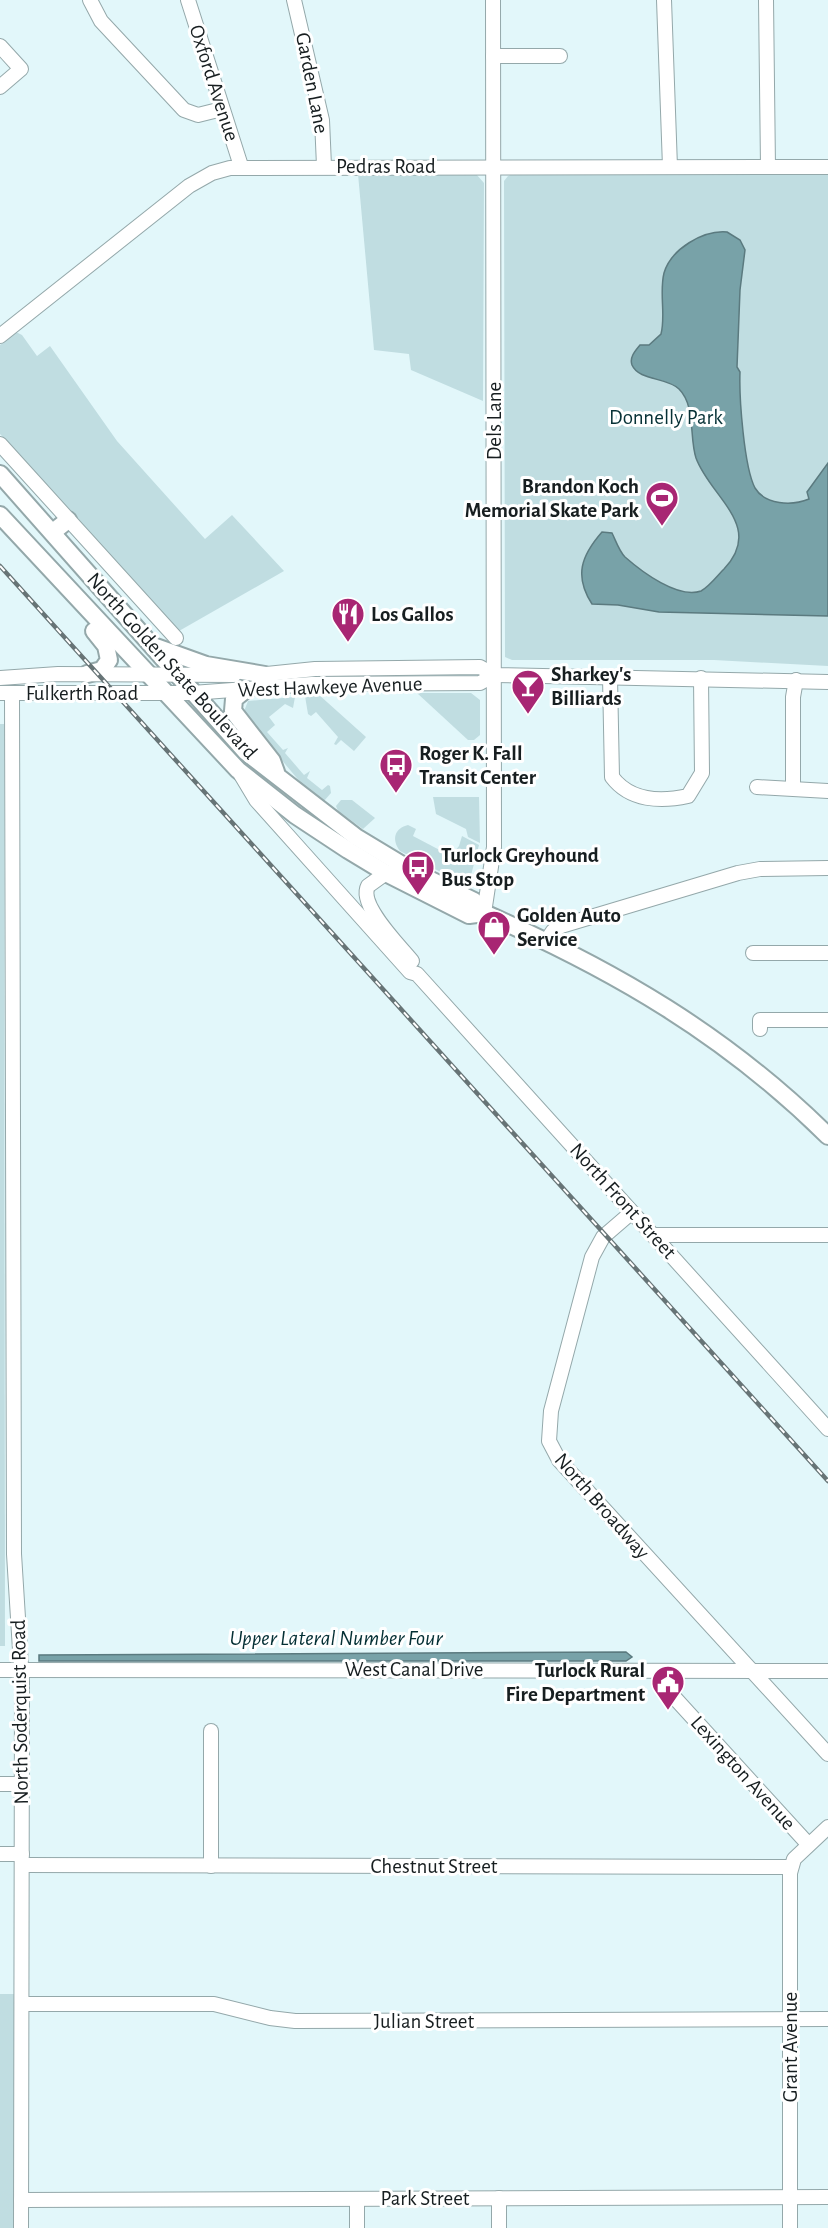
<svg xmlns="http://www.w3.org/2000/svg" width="828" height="2228" viewBox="0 0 828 2228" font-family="'Alegreya Sans',sans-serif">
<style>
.green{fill:#c0dde1}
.water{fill:#78a2a8;stroke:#5b7a7f;stroke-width:1.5}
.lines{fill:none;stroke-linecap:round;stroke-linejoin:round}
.minor-casing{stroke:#94a8aa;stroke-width:16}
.major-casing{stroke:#94a8aa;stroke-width:20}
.minor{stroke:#fff;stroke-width:14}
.major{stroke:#fff;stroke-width:16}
.rail-casing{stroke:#677476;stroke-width:4.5}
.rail{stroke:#fff;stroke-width:2;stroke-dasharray:7;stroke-linecap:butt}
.labels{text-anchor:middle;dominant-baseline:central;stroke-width:6;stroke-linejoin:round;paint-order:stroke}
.street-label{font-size:21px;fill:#171e20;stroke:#fff}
.park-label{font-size:21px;fill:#063136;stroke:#fff}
.poi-label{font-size:21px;font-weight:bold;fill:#171e20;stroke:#fff;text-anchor:start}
.water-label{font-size:22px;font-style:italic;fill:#042f34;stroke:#fff}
</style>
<rect width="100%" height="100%" fill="#e2f7fa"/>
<g class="green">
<polygon points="358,174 476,174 484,183 483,401 411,370 409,354 374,350"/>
<polygon points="513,174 828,175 828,666 714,660 512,660 505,657 504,181 508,176"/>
<polygon points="16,332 22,335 37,356 50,346 117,441 205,539 232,515 284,571 179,631 0,434 0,345"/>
<polygon points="417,693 471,693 480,700 480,735 474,740 468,740"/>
<polygon points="318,694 366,737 354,751 341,740 336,745 334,744 338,737 316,712 311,716 308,714 305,696"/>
<polygon points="295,697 293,708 285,704 269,717 275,725 267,732 283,750 288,748 285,753 304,775 310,771 307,778 322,790 328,785 330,786 331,793 324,801 301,783 243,714 248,701"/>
<polygon points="0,724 4,724 5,1646 0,1646"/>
<polygon points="433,797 479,797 480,843 468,837 466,829 436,814"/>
<polygon points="341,800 352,800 375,818 363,829 338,811 336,806"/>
<path d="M408,825L416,829L413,836L451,856L459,846L462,836L479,845L470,879L462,883L400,851C391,839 395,828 408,825Z"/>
<rect x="0" y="1994" width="14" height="234"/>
</g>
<g class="water">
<path d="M727,232L740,240L745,250L740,290L737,367L740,372C739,397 744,467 755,488C765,505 792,506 809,499L807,492L828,463V616L659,612L618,605L592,604C574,576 581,556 602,532L612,533C616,541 619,551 625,557C642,572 678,599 701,591C709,587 718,575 724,569C765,526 710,497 696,458C689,437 696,406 679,389C667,377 639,381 632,365C629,357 636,350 640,345H649L661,334C666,315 659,293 664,273C671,249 703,230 727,232Z"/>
<polygon points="626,1652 632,1657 626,1661 39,1661 39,1655"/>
</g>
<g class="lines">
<g class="minor-casing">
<g id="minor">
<polyline points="90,0 101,21 184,110 198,115 222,109"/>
<polyline points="188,0 241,166"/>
<polyline points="294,0 322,120 324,166"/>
<polyline points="664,0 670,167"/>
<polyline points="766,0 768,167"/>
<polyline points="0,46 21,69 0,87"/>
<polyline points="493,56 560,56"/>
<polyline points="0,336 189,186 212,173 230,168 828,167"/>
<polyline points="0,444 176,638"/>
<polyline points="257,675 315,669 480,667 494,675 828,682"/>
<path d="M610,677L612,777C630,801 661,802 688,796L702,773L701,678"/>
<polyline points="0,678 58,674 234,675"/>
<polyline points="0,693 192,693 312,684 480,683 494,675"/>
<polyline points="12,693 14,1554 22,1682 21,2228"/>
<polyline points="241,775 256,800 410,972 417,974 828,1429"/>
<polyline points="757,787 828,791"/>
<polyline points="793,787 793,697 796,680"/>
<path d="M386,873L368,886C358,905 400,946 412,961"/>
<polyline points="484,913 494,847 493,0"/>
<polyline points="547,940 553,931 561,926 738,873 760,869 828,868"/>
<polyline points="753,953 828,953"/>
<polyline points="760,1029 760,1020 828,1020"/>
<polyline points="632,1212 603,1237 592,1257 551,1411 549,1441 559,1460 828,1754"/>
<polyline points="653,1235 828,1235"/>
<polyline points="0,1670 828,1671"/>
<polyline points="659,1672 663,1685 808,1844"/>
<polyline points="0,1784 22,1784"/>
<polyline points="0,1854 22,1854"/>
<polyline points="22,1865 790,1867"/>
<polyline points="211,1866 211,1731"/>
<polyline points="22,2004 214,2004 270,2018 295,2021 828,2019"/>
<polyline points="499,2198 499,2228"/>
<polyline points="357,2199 357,2228"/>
<polyline points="21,2200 828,2197"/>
<polyline points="790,2228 790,1873 794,1859 828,1827"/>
</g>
</g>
<g class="major-casing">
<g id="major">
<path d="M0,474L246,752L356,837L414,872L474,901L484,913C614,970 726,1035 828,1136"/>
<polyline points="0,515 238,770 295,815 348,850 386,873 469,915 484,913"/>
<polyline points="53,532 68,520"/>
<polyline points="153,646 206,665 265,675"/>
<polyline points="87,674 102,670 109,660 106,646 94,631"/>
<polyline points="244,691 234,699 233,711 272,761 276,772"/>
</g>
</g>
<use href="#minor" class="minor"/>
<use href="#major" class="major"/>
<g class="rail-casing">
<polyline id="rail" points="0,566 828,1481"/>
</g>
<use href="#rail" class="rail"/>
</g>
<defs>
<g id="stadium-pin" transform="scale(1.725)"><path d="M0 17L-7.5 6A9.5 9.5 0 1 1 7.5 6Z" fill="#a82673" stroke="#fff"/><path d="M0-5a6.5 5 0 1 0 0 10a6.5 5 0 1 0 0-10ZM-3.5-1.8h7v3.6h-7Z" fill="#fff"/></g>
<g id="restaurant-pin" transform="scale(1.725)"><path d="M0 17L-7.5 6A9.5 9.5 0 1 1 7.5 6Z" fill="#a82673" stroke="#fff"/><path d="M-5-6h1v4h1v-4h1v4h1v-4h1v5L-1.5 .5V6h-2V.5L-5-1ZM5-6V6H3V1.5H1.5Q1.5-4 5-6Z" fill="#fff"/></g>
<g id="bar-pin" transform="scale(1.725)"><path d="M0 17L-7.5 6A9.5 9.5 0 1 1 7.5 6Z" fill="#a82673" stroke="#fff"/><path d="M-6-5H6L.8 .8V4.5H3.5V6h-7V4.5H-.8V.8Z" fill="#fff"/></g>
<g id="bus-pin" transform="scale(1.725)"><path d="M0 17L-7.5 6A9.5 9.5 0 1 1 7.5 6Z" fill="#a82673" stroke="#fff"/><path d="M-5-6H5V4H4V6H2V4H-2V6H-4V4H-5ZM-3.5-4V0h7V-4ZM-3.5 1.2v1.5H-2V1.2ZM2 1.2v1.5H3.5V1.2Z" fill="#fff"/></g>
<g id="shop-pin" transform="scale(1.725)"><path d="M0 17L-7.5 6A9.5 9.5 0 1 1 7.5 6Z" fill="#a82673" stroke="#fff"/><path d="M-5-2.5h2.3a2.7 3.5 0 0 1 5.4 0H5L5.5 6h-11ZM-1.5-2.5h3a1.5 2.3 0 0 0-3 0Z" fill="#fff"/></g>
<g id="civic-pin" transform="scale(1.725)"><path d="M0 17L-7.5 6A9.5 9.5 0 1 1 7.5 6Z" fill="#a82673" stroke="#fff"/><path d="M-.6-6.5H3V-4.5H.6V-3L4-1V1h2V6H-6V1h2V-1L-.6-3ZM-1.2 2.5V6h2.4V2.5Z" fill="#fff"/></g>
</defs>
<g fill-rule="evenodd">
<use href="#stadium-pin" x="662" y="498"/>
<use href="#restaurant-pin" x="348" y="614"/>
<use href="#bar-pin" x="528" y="686"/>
<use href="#bus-pin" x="396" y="765"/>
<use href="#bus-pin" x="418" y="867"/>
<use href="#shop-pin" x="494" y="927"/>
<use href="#civic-pin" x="668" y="1682"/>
</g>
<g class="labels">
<g class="street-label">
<text transform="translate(214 83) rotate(72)">Oxford Avenue</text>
<text transform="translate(312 83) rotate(79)">Garden Lane</text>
<text x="386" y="166">Pedras Road</text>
<text transform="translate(494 421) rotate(-90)">Dels Lane</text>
<text transform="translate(172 666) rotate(48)">North Golden State Boulevard</text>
<text transform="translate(330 687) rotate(-2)">West Hawkeye Avenue</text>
<text x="82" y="693">Fulkerth Road</text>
<text transform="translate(623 1201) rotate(48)">North Front Street</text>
<text transform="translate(602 1506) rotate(49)">North Broadway</text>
<text x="414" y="1669">West Canal Drive</text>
<text transform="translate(20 1712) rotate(-91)">North Soderquist Road</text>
<text transform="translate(743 1773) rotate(48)">Lexington Avenue</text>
<text x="434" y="1866">Chestnut Street</text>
<text x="424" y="2021">Julian Street</text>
<text transform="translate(790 2047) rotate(-90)">Grant Avenue</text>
<text x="425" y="2198">Park Street</text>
</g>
<g class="park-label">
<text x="666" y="417">Donnelly Park</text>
</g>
<g class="poi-label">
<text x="639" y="486" text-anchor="end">Brandon Koch<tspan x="639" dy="24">Memorial Skate Park</tspan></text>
<text x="371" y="614">Los Gallos</text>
<text x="551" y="674">Sharkey's<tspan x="551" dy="24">Billiards</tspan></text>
<text x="419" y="753">Roger K. Fall<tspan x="419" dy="24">Transit Center</tspan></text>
<text x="441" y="855">Turlock Greyhound<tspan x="441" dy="24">Bus Stop</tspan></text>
<text x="517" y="915">Golden Auto<tspan x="517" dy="24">Service</tspan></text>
<text x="645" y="1670" text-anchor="end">Turlock Rural<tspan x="645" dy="24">Fire Department</tspan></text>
</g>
<g class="water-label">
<text x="336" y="1638">Upper Lateral Number Four</text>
</g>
</g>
</svg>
